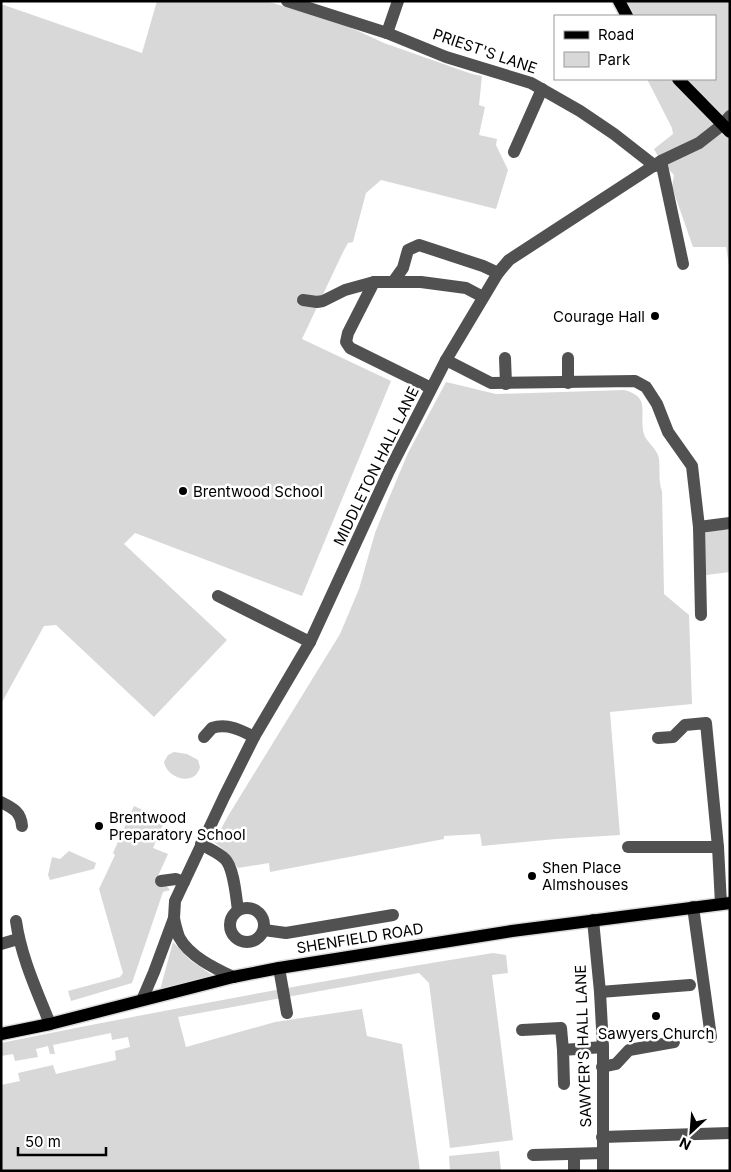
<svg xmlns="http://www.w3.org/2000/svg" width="731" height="1172" viewBox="0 0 731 1172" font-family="Inter,sans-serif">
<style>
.green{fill:#d8d8d8}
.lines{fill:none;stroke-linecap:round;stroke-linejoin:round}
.major-casing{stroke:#dbdbdb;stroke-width:15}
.minor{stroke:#515151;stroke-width:12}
.major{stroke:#000;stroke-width:12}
.poi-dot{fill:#000;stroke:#fff;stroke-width:2}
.labels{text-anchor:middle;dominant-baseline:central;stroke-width:5;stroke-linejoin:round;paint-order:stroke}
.street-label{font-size:15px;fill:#000;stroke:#fff}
.poi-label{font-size:15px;fill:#000;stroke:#fff;text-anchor:start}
</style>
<rect width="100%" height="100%" fill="#fff"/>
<g class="green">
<polygon points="157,1 266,1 343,24 384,43 472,74 482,76 479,105 485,107 479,135 497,139 496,145 508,170 496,209 381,180 366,193 353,242 348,243 343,252 302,339 391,381 302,596 135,533 124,544 227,640 154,717 56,625 44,626 1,704 1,4 142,53"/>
<polygon points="613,1 730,1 730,271 726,247 693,247 672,187 674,175 661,161 654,149 673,134 672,128 647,79 715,79 715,16 618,16"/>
<path d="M446,382L496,394L624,390C650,397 640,410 643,430C644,440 653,445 657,453C662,462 657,479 662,491L664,594L689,615L692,704L610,712L620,835L556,839L482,846L480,834L444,836V839L270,872L269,863L238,868L224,850L214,842L228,816L340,634L359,589L375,533L389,498L408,453Z"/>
<polygon points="730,529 730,572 706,575 702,532"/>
<path d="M174,752L187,754L198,760L200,767C195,787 167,779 164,762L168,755Z"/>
<polygon points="134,806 165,820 153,848 168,854 158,876 170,890 163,892 132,983 71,1001 68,991 120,977 123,973 99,889 115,855 113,853"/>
<polygon points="69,851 96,863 94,869 50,880 48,875 52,857 60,859"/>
<polygon points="173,942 190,960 212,975 160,990"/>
<path d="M493,953L506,955L508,973L492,975L513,1140L450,1148L429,983L419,973L178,1017L186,1047L275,1022L362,1009L367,1036L402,1044L420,1171H1V1085L20,1081L18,1073L53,1065L56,1074L116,1060L115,1051L130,1047L128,1037L112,1040L111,1033L53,1045L55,1054H50L48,1046L36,1049L38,1057L15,1061L13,1054L1,1056V1043C165,1010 328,979 493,953Z"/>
<polygon points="499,1151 501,1171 450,1171 449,1156"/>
</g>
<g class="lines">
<g class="major-casing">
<g id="major">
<polyline points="619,1 627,16"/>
<polyline points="678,79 730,132"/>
<polyline points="1,1034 50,1024 233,977 279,968 512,931 730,903"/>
</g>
</g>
<g class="minor">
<polyline points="287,1 387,33 446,57 531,83 580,111 614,134 655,166"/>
<polyline points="387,33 398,1"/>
<polyline points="514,152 542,89"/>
<polyline points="661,161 683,264"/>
<polyline points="374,282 348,333 346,342 350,348 431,388"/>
<polyline points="393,282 403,268 408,250 419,245 483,266 498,273"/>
<polyline points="303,300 317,302 323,301 345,290 374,282 421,282 466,288 483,297"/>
<polyline points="505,358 506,384"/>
<polyline points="568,358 568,383"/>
<polyline points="446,360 491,383 635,381 646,387 657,404 668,432 692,466 699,527 701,615"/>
<polyline points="699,527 730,523"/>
<polyline points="218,596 310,642"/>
<path d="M204,737L212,728C227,723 241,730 254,737"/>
<polyline points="658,738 673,737 685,725 706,723 718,847 721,904"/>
<path d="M1,802C13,808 21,812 22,826"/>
<path d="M201,844C209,849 218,852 225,859C234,868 236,897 238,910"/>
<polyline points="628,847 718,847"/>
<polyline points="161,881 176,879 184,882"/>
<polyline points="693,907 711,1037"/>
<circle cx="247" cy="925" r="17"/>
<path d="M174,918C175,924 177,931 179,937C189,956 214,968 233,977"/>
<polyline points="593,920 600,992 603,1047 603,1171"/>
<path d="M16,921C21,957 37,991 50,1024"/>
<polyline points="264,930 286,933 393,915"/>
<polyline points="1,944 18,939"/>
<polyline points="279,968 287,1013"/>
<polyline points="600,992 690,985"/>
<polyline points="142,1000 154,972 174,918 175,901 224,797 254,737 310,642 389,471 446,360 498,273 509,260 661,161 699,143 722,125 730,116"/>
<polyline points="522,1030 561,1028 563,1050"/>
<polyline points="602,1067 616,1064 629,1050 674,1042"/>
<polyline points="564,1084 563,1050 603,1047"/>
<polyline points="602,1137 730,1133"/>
<polyline points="574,1154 574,1171"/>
<polyline points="533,1155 603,1153"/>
</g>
<use href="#major" class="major"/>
</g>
<g class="poi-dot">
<circle cx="655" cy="316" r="5"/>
<circle cx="183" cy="491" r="5"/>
<circle cx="99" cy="826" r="5"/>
<circle cx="532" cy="876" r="5"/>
<circle cx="656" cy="1016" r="5"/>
</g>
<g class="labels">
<g class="street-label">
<text transform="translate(485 51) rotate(19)">PRIEST'S LANE</text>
<text transform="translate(376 466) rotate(-64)">MIDDLETON HALL LANE</text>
<text transform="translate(360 938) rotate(-9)">SHENFIELD ROAD</text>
<text transform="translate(583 1046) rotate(-92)">SAWYER'S HALL LANE</text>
</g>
<g class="poi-label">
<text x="645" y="316" text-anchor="end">Courage Hall</text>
<text x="193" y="491">Brentwood School</text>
<text x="109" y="817">Brentwood<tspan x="109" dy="17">Preparatory School</tspan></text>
<text x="542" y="867">Shen Place<tspan x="542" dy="17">Almshouses</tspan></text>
<text x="656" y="1033" text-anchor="middle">Sawyers Church</text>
</g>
</g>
<rect width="731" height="1172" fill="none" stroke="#000000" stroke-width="5"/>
<rect x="554" y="15" width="162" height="65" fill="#ffffff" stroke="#999999"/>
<rect x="564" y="31" width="25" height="8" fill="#000000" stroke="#999999"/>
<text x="598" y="40" font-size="15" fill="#000000">Road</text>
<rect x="564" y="52" width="25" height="15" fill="#d8d8d8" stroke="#999999"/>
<text x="598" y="65" font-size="15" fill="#000000">Park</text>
<g transform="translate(691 1132) rotate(206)" stroke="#ffffff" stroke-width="4" paint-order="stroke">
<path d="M0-4L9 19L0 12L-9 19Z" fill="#000000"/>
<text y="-8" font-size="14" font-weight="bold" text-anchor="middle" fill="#000000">N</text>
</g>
<path d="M18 1147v8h88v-8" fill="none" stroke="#000000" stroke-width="2.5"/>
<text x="25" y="1147" font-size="15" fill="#000000" stroke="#ffffff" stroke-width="4" paint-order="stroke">50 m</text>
</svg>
